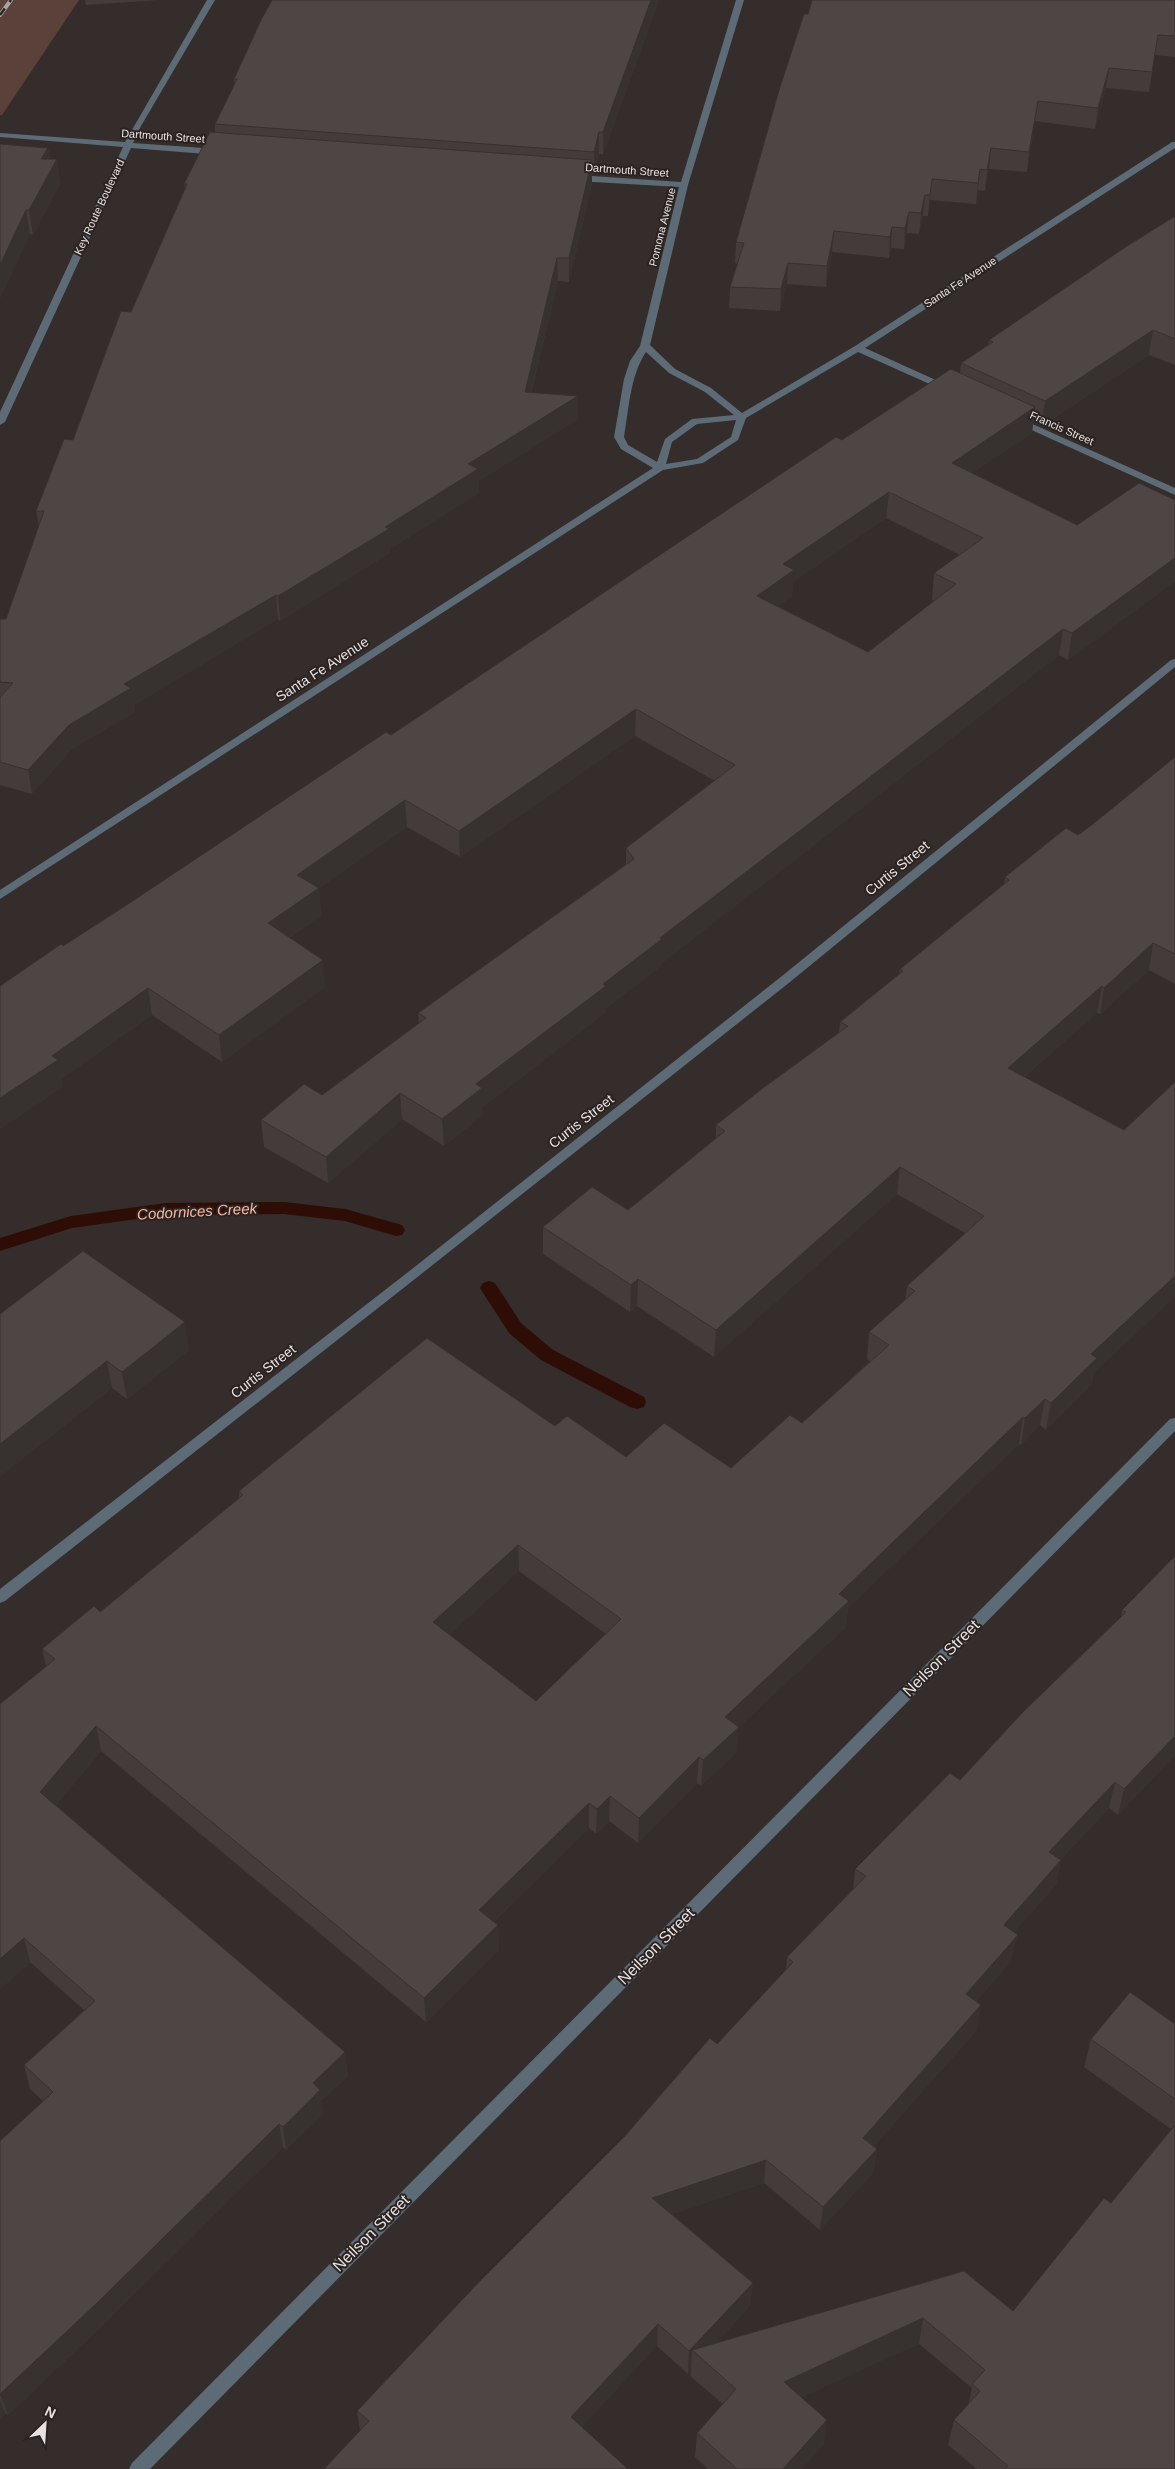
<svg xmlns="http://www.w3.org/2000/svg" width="1175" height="2469" viewBox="0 0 1175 2469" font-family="Helvetica,sans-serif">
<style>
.green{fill:#5a413a}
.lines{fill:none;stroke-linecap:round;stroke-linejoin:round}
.stream{fill:#2d0d05;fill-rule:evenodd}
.minor{fill:#5c6b75;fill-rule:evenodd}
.rail-casing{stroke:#a9a3a2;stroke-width:4}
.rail{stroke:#2a2321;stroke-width:2.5;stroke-dasharray:8;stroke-linecap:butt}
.wall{fill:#433c3a;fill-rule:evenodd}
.shaded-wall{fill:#373130}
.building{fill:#4e4644;stroke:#373130;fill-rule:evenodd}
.labels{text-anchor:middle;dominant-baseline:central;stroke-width:4;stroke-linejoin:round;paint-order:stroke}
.far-street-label{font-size:11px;fill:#e7e2e1;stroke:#2a2321}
.street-label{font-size:14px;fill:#e7e2e1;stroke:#2a2321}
.water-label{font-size:15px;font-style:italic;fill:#f9b5a2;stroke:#2a2321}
.near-street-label{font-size:16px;fill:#e7e2e1;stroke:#2a2321}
</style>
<rect width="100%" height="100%" fill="#342d2b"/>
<polygon class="green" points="0,0 79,0 2,115 0,115"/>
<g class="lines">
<g class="stream">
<polygon points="284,1202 345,1209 402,1225 405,1230 402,1235 396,1236 345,1221 284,1214 166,1215 72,1228 0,1251 0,1238 71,1216 166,1203"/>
<polygon points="489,1281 495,1283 521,1323 553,1350 644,1397 646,1402 644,1407 637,1409 630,1407 541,1360 509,1333 480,1288 483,1283"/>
</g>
<g class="minor">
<polygon points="207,0 215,0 141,126 133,143 218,149 222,152 218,155 131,148 5,422 0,425 0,412 123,147 0,137 0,133 125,142"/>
<path d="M736,0H744L688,185L650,345L675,369L711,388L742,413L855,346L1172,142H1175V148L865,348L949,386V390H943L858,352L746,418L738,440L703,463L663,470L0,899V890L653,468L621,449L614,437L624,379L630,361L640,346L679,187L577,181L573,178L577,175L681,182ZM646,352L669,373L705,392L734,415L692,419L665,439L657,462L628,445L624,437C629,409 630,376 646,352ZM736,420L731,437L697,459L666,464L672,442L697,424Z"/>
<polygon points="1019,418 1175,488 1175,495 1016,423 1016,419"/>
<polygon points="1175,659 1175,667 790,982 420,1275 5,1601 0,1603 0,1589 412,1269 782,976 1171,660"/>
<polygon points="1175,1418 1175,1431 150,2469 129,2469 132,2463 1170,1419"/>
</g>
<g class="rail-casing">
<polyline id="rail" points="0,15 11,0"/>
</g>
<use href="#rail" class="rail"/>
</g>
<g class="wall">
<polygon points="85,0 159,0 86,5"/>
<polygon points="272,0 659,0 603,154 599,154 594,174 592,174 592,183 569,282 558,281 531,393 578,419 479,481 479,493 390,549 390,553 280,621 278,619 134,705 135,712 72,749 32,794 0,785 0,620 6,619 39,526 36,511 73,440 131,312 185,189 184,184 215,132 215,124 235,85 234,79"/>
<polygon points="1175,0 1175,57 1155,55 1149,92 1106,88 1095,129 1035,121 1027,172 989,169 985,191 978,190 976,204 930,200 928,216 923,216 919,234 907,233 904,249 891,248 889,258 832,252 826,287 787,284 780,311 729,308 730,287 738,264 735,263 736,242 808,14"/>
<polygon points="0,144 48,148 50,159 57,159 60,184 33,235 30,234 0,298"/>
<path d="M1175,216V365L1149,355L1042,426L1033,422L1032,433L972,473L1077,525L1175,500V581L1068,660L1059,655L662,963L661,966L605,1009V1013L483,1107V1115L444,1146L402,1119L328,1183L264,1147L261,1120L322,1095L419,1023L418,1013L626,864V848L715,781L635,736L460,857L407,827L319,888L321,915L289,938L325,987L222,1062L152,1015L61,1079L62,1087L0,1129L63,946L391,735L842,440L960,373L961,363L988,345L989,340ZM886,518L960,555L934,573L932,600L934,601L868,652L778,606L792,596L793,582Z"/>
<path d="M1175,757V984L1149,970L1100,1014L1097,1013L1024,1077L1093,1374L1092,1384L1046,1430L1040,1425L1021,1445L1019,1444L848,1608L846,1627L738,1728L737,1752L701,1786L697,1783L638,1843L609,1821L596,1834L589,1828L494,1922L498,1925L499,1950L426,2022L101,1751L56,1805L345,2052L348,2076L321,2101L323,2114L286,2150L283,2147L103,2325L8,2415L5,2413L0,2418V2141L43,2101L30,2089L24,2065L84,2010L30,1962L0,1989L46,1666L42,1649L100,1612L239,1498V1491L555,1426L626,1457L731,1468L802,1423L870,1361L867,1359L869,1332L905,1300L907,1286L965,1233L897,1194L714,1357L637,1306L630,1312L543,1254V1227L628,1210L716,1139V1125L839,1033L840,1022L899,974L900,969L1004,884L1005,877L1078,835L1093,824ZM519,1571L606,1634L536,1701L449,1635Z"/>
<polygon points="0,1314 189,1350 127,1399 112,1388 0,1476"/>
<polygon points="1175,1556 1175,1755 1118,1815 1109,1808 1061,1859 1061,1860 1056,1885 1014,1932 1012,1960 976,2001 977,2030 874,2146 877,2149 873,2173 820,2230 764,2183 672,2214 753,2283 750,2306 716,2343 964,2271 1013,2311 1111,2203 1171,2129 1084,2067 1091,2039 1175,2024 1175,2469 977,2469 948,2445 954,2420 968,2405 972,2388 919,2344 801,2397 824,2444 801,2469 708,2469 695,2457 697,2433 723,2404 690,2376 691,2371 688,2374 657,2346 360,2431 357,2411 717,2044 786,1970 787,1957 853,1890 855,1869 960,1780 1121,1617 1122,1610"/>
</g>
<g class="shaded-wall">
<polygon points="651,0 659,0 603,154 603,132"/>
<polygon points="1109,68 1106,88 1095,129 1098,108"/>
<polygon points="1038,101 1035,121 1027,172 1029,152"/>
<polygon points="599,132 599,154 594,174 594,152"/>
<polygon points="48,148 51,170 57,159 60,184 33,235 29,210 41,159"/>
<polygon points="991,148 989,169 985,191 987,170"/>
<polygon points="592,160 592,183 569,282 569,258"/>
<polygon points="980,169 978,190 976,204 978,183"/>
<polygon points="932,179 930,200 928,216 930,195"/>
<polygon points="925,195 923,216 919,234 921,213"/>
<polygon points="26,210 30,234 0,298 0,265"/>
<polygon points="909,212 907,233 904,249 905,228"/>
<polygon points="892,227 891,248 889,258 890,237"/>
<polygon points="834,231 832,252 826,287 827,266"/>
<polygon points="557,258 558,281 525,416 525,392"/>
<polygon points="788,263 787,284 780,311 781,289"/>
<polygon points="1153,330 1149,355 1042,426 1045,401"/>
<polygon points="578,396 578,419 479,481 479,493 390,549 390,553 280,621 278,596 385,527 468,464"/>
<polygon points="1035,407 1032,433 949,489 952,463"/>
<polygon points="889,492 886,518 793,582 792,596 756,622 757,596 783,564"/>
<polygon points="1175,558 1175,581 1068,660 1072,633"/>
<polygon points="276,595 278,619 134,705 135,712 72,749 32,794 28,770 69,725 124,684"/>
<polygon points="1063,629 1059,655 662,963 661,966 605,1009 605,1013 483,1107 483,1115 444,1146 442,1119 476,1084 660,938"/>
<polygon points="636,709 635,736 460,857 459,831"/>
<polygon points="405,800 407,827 299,902 297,875"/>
<polygon points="319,888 321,915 271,950 268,923"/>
<polygon points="1153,943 1149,970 1100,1014 1104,988"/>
<polygon points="323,960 325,987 222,1062 219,1035"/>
<polygon points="1102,986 1097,1013 1004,1094 1008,1068"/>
<polygon points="148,988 152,1015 61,1079 62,1087 0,1129 0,1098 52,1056"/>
<polygon points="400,1093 402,1119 328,1183 326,1157"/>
<polygon points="900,1167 897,1194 714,1357 716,1330"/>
<polygon points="1175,1276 1175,1297 1093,1374 1092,1384 1046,1430 1051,1403 1091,1354"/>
<polygon points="638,1279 637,1306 630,1312 631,1285"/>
<polygon points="185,1322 189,1350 127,1399 122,1372"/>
<polygon points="107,1361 112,1388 0,1476 0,1444"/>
<polygon points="1045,1399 1040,1425 1021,1445 1025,1418"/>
<polygon points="1023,1417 1019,1444 848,1608 846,1627 738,1728 737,1752 701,1786 703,1760 725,1717 839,1594"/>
<polygon points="518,1545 519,1571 435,1648 433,1622"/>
<polygon points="96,1726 101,1751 46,1817 40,1792"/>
<polygon points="1175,1736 1175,1755 1118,1815 1124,1789"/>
<polygon points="699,1757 697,1783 638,1843 639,1818"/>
<polygon points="1115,1782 1109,1808 1044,1877 1049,1852"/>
<polygon points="610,1796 609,1821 596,1834 597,1809"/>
<polygon points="589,1803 589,1828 481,1935 479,1910"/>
<polygon points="1061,1860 1056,1885 999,1950 1004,1925"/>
<polygon points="498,1925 499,1950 426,2022 424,1998"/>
<polygon points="1018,1935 1012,1960 961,2018 966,1994"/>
<polygon points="24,1938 30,1962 0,1989 0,1959"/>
<polygon points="981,2005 977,2030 860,2162 863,2138"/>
<polygon points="345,2052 348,2076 321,2101 323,2114 286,2150 283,2127 313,2083"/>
<polygon points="279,2124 283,2147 103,2325 8,2415 0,2394"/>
<polygon points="877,2149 873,2173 820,2230 823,2207"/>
<polygon points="766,2160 764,2183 651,2221 652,2198"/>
<polygon points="753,2283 750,2306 702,2359 692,2350 691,2371 688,2374 689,2351"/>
<polygon points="923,2318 919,2344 781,2407 784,2382"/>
<polygon points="658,2324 657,2346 571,2439 571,2417"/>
<polygon points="0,2399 5,2413 0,2418"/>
<polygon points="827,2420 824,2444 801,2469 783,2469"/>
</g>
<g class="building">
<polygon points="272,0 651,0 603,132 599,132 594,152 215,124 237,79 234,79 261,20"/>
<polygon points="812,0 1175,0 1175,36 1158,35 1152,72 1109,68 1098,108 1038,101 1029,152 991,148 987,170 980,169 978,183 932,179 930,195 925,195 921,213 909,212 905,228 892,227 890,237 834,231 827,266 788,263 781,289 730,287 744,243 736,242 779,90 804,14 808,14"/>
<polygon points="210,132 592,160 569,258 557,258 525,392 578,396 468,464 478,469 385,527 389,529 278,596 276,595 124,684 131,688 69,725 28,770 0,762 0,697 13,683 0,682 0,619 6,619 44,511 36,511 64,439 73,440 121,311 131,312 187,184 184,184"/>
<polygon points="0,144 48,148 41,159 57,159 29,210 26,210 0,265"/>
<polygon points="1175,216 1175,339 1153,330 1045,401 961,363 993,342 989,340 1124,248"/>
<path d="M951,369L1035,407L952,463L1077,525L1139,483L1175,500V558L1072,633L1063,629L660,938L662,939L603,984L606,986L476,1084L482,1088L442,1119L400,1093L326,1157L261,1120L304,1084L322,1095L426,1018L418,1013L634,859L626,848L735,765L636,709L459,831L405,800L297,875L319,888L268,923L323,960L219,1035L148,988L52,1056L58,1060L0,1098V986L61,944L63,946L122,908L386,732L391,735L836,437L842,440ZM889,492L983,538L934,573L956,584L868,652L757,596L794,570L783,564Z"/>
<path d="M1175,757V954L1153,943L1104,988L1102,986L1008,1068L1124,1130L1175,1082V1276L1091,1354L1097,1358L1051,1403L1045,1399L1025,1418L1023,1417L839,1594L849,1601L725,1717L739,1727L703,1760L699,1757L639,1818L610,1796L597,1809L589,1803L479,1910L498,1925L424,1998L96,1726L40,1792L345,2052L313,2083L320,2090L283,2127L279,2124L97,2303L0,2394V2141L53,2092L24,2065L95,2001L24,1938L0,1959V1704L55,1659L42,1649L94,1606L100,1612L243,1495L239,1491L427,1338L555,1426L567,1416L626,1457L664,1423L731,1468L790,1415L802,1423L889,1345L869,1332L915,1291L907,1286L984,1216L900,1167L716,1330L638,1279L631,1285L543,1227L592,1187L628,1210L725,1131L716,1125L763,1088L848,1026L840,1022L903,971L900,969L1009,880L1005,877L1066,828L1078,835L1093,824ZM518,1545L621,1619L536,1701L433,1622Z"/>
<polygon points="83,1251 185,1322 122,1372 107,1361 0,1444 0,1314"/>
<polygon points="1175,1556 1175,1736 1124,1789 1115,1782 1049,1852 1061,1860 1004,1925 1018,1935 966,1994 981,2005 863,2138 877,2149 823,2207 766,2160 652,2198 753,2283 689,2351 658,2324 571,2417 628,2469 324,2469 369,2421 357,2411 478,2283 624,2137 710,2038 717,2044 793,1962 787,1957 866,1876 855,1869 950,1773 960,1780 1022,1713 1126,1612 1122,1610"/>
<polygon points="1130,1992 1175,2024 1175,2099 1091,2039"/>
<polygon points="1175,2125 1175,2469 1005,2469 1008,2466 954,2420 980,2391 972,2384 985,2370 923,2318 784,2382 827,2420 783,2469 737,2469 697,2433 736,2389 692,2350 964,2271 1013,2311 1104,2198 1111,2203"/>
</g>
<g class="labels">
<g class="far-street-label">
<text transform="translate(163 136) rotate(4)">Dartmouth Street</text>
<text transform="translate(627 170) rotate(4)">Dartmouth Street</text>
<text transform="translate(99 207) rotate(-65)">Key Route Boulevard</text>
<text transform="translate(662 227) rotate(-76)">Pomona Avenue</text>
<text transform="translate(960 282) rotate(-33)">Santa Fe Avenue</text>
<text transform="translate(1062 428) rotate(24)">Francis Street</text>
</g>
<g class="street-label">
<text transform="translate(322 669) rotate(-33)">Santa Fe Avenue</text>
<text transform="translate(897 868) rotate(-39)">Curtis Street</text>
<text transform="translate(581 1121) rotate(-38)">Curtis Street</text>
<text transform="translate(263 1371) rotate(-38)">Curtis Street</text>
</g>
<g class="water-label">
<text transform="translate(197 1211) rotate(-3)">Codornices Creek</text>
</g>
<g class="near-street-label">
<text transform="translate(941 1658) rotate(-45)">Neilson Street</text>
<text transform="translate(656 1946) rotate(-45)">Neilson Street</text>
<text transform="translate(371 2233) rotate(-45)">Neilson Street</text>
</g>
</g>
<g transform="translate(45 2424) rotate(25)" stroke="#2a2321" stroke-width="4" paint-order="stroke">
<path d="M0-4L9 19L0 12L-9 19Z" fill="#e7e2e1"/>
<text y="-8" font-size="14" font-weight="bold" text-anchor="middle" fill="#e7e2e1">N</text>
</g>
</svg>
